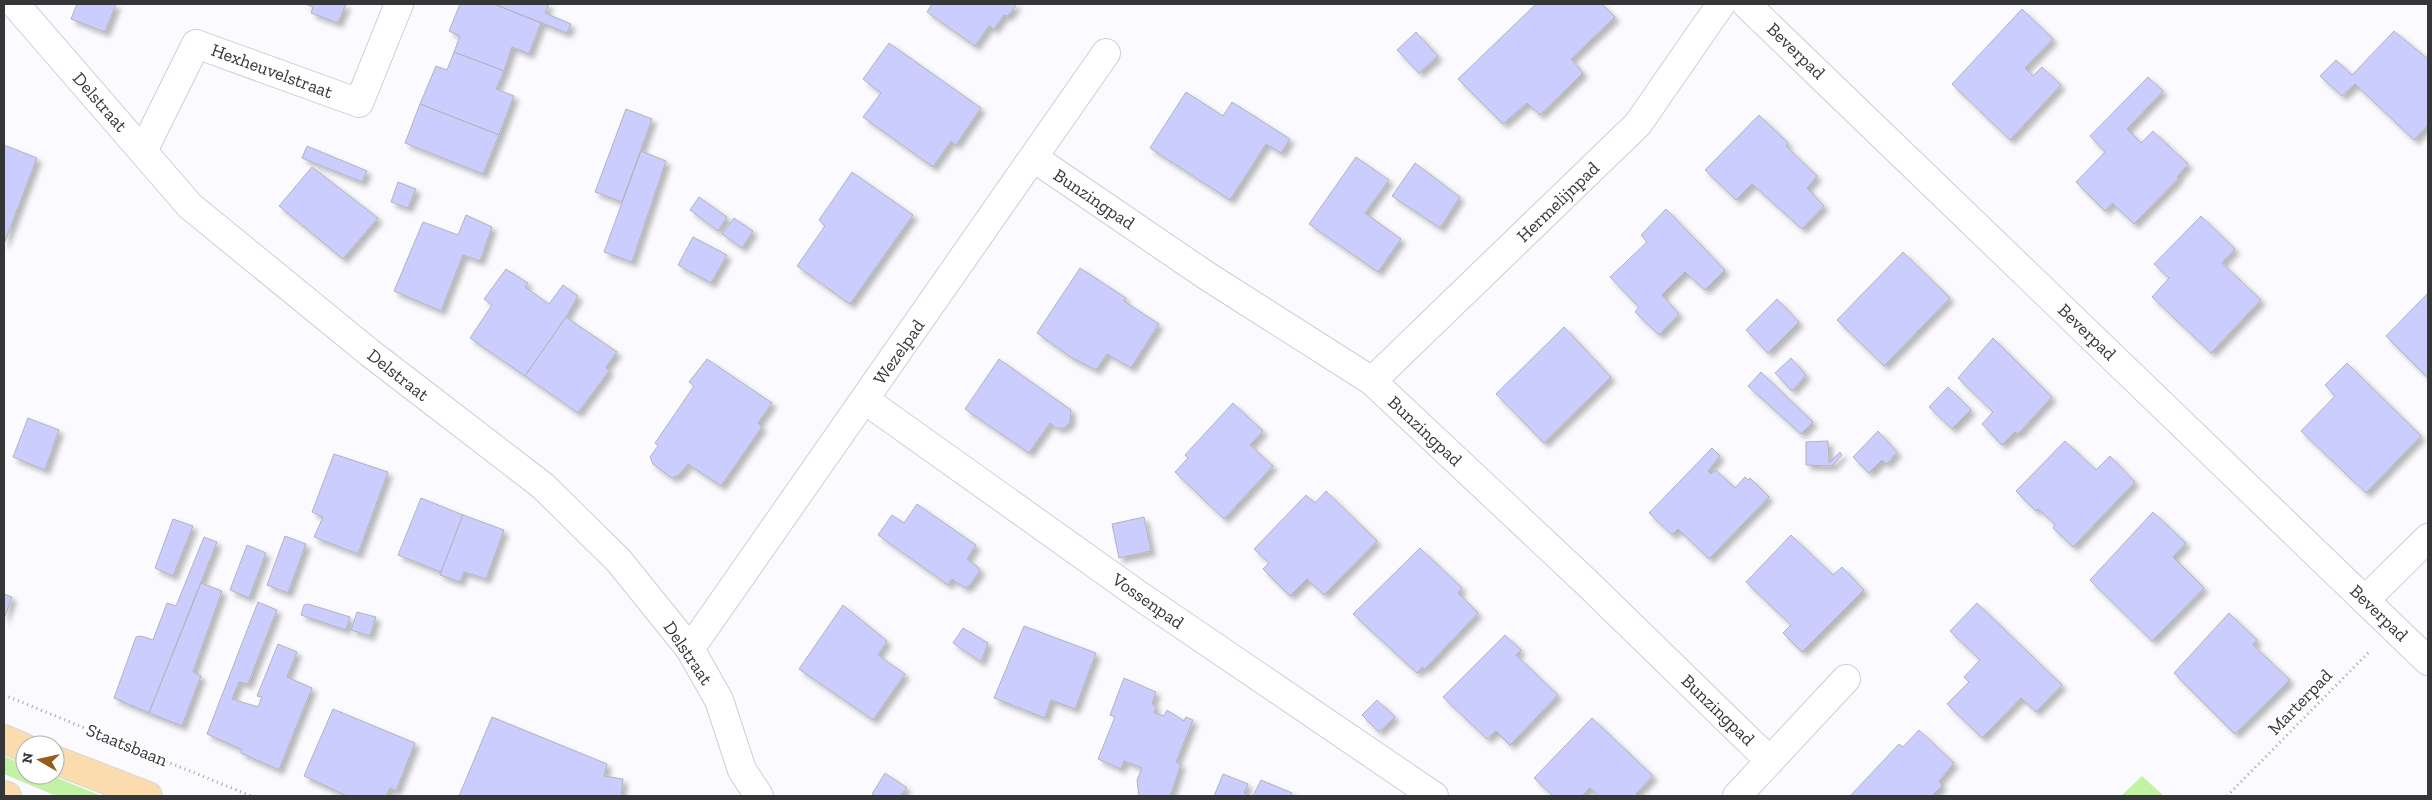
<svg xmlns="http://www.w3.org/2000/svg" width="2432" height="800" viewBox="0 0 2432 800" font-family="'Zilla Slab',serif">
<style>
.green{fill:#c2f3a5}
.building{fill:#cbcdff;stroke:#b2b3b8;filter:url(#shadow)}
.lines{fill:none;stroke-linecap:round;stroke-linejoin:round}
.minor-casing{stroke:#ceced3;stroke-width:30}
.primary-casing{stroke:#d7d7d7;stroke-width:30}
.path{stroke:#a0a0a3;stroke-width:3;stroke-dasharray:1 4;stroke-linecap:butt}
.minor{stroke:#fff;stroke-width:28}
.primary{stroke:#fbdcae;stroke-width:28}
.labels{text-anchor:middle;dominant-baseline:central;stroke-width:4;stroke-linejoin:round;paint-order:stroke}
.street-label{font-size:18px;fill:#353638;stroke:#fff}
</style>
<defs>
<filter id="shadow"><feDropShadow dx="4.5" dy="4.5" stdDeviation="2.5" flood-color="#0004"/></filter>
</defs>
<rect width="100%" height="100%" fill="#fbfbff"/>
<g class="green">
<polygon points="4,756 25,765 25,775 50,775 102,796 56,796 4,774"/>
<polygon points="2142,776 2164,796 2121,796"/>
</g>
<g class="building">
<polygon points="77,4 116,4 105,32 71,19"/>
<polygon points="305,4 346,4 338,23 311,13 313,7"/>
<polygon points="460,4 494,4 541,23 529,54 512,47 504,71 454,52 460,36 449,31"/>
<polygon points="494,4 549,4 545,13 571,24 567,33"/>
<polygon points="932,4 1017,4 1008,16 1004,15 994,29 989,26 975,46 927,12"/>
<polygon points="1536,4 1602,4 1615,17 1571,59 1583,73 1540,115 1527,103 1503,124 1458,79"/>
<polygon points="2022,9 2053,39 2025,68 2033,76 2042,67 2061,85 2010,140 1952,84"/>
<polygon points="2394,31 2428,59 2428,125 2414,140 2355,84 2342,96 2320,76 2336,60 2352,75"/>
<polygon points="1416,32 1438,56 1419,73 1397,50"/>
<polygon points="889,43 981,108 956,145 951,141 933,167 863,117 881,93 863,79"/>
<polygon points="454,52 504,71 496,89 514,96 499,135 420,104 436,66 447,70"/>
<polygon points="2148,77 2163,91 2127,129 2141,143 2153,131 2188,164 2177,177 2179,178 2134,224 2112,203 2105,211 2076,182 2105,152 2090,136"/>
<polygon points="1186,92 1223,116 1232,102 1290,139 1281,153 1266,144 1230,200 1150,148"/>
<polygon points="420,104 499,135 483,174 405,143"/>
<polygon points="626,109 652,119 622,202 595,192"/>
<polygon points="1759,115 1788,143 1786,146 1817,176 1807,188 1824,206 1802,229 1752,184 1736,200 1705,170"/>
<polygon points="4,145 37,158 4,244"/>
<polygon points="307,146 367,171 362,182 302,158"/>
<polygon points="641,151 666,161 632,262 604,252"/>
<polygon points="1356,157 1389,180 1365,213 1401,239 1378,272 1309,224"/>
<polygon points="1415,163 1460,197 1440,228 1392,196"/>
<polygon points="312,167 378,218 343,259 279,206"/>
<polygon points="852,172 913,215 850,304 797,266 825,226 819,220"/>
<polygon points="398,182 416,189 408,208 391,202"/>
<polygon points="699,197 727,217 718,231 690,210"/>
<polygon points="1666,209 1725,270 1705,290 1685,272 1662,295 1679,314 1659,335 1635,312 1639,307 1610,277 1647,242 1641,235"/>
<polygon points="466,215 492,227 480,261 463,255 441,311 394,291 423,222 458,235"/>
<polygon points="2201,216 2235,249 2222,263 2261,300 2211,353 2152,297 2169,278 2154,264"/>
<polygon points="734,218 753,231 742,248 722,234"/>
<polygon points="693,237 727,255 711,283 678,265"/>
<polygon points="1903,252 1950,298 1884,366 1837,320"/>
<polygon points="1080,268 1126,298 1124,301 1159,324 1131,368 1107,354 1096,370 1072,358 1037,333"/>
<polygon points="506,269 528,283 525,287 549,304 563,285 578,296 566,317 525,376 470,338 492,305 484,299"/>
<polygon points="2428,293 2428,378 2386,336"/>
<polygon points="1777,299 1799,322 1768,353 1746,330"/>
<polygon points="566,317 617,352 606,367 609,371 578,413 525,376"/>
<polygon points="1564,327 1611,377 1544,443 1496,394"/>
<polygon points="1993,338 2052,397 2018,434 2015,432 2002,445 1982,424 1993,412 1958,378"/>
<polygon points="1791,358 1806,375 1792,391 1775,373"/>
<polygon points="707,359 772,403 758,423 762,427 721,486 688,464 679,475 672,478 653,464 650,457 658,446 655,443 694,386 689,382"/>
<polygon points="999,359 1071,410 1070,423 1064,428 1056,428 1050,423 1029,453 965,409"/>
<polygon points="2347,363 2421,436 2366,493 2301,431 2335,396 2325,385"/>
<polygon points="1761,372 1813,422 1801,434 1748,386"/>
<polygon points="1948,387 1971,410 1952,429 1929,407"/>
<polygon points="1233,403 1263,431 1250,445 1273,466 1224,519 1175,472 1188,458 1185,455"/>
<polygon points="28,418 59,430 45,470 13,457"/>
<polygon points="1878,431 1897,452 1887,464 1882,460 1869,473 1853,457"/>
<polygon points="1828,441 1829,463 1840,452 1842,455 1832,466 1806,465 1806,442"/>
<polygon points="2065,441 2096,470 2110,456 2135,482 2073,547 2053,528 2055,524 2038,509 2036,511 2016,491"/>
<polygon points="1712,448 1720,456 1708,471 1711,474 1716,470 1735,488 1745,477 1748,480 1750,478 1769,497 1709,559 1678,529 1672,535 1649,513"/>
<polygon points="334,454 388,472 358,554 314,537 323,517 312,512"/>
<polygon points="1326,491 1377,541 1324,595 1307,579 1290,596 1263,569 1269,563 1254,549 1306,495 1315,503"/>
<polygon points="421,498 463,515 441,572 398,555"/>
<polygon points="917,504 976,545 967,559 978,567 980,571 969,586 965,588 952,579 948,585 878,535 892,515 904,523"/>
<polygon points="2153,512 2186,543 2173,557 2204,588 2152,641 2090,580"/>
<polygon points="463,515 504,530 486,579 464,572 460,582 440,575"/>
<polygon points="1144,517 1151,551 1119,558 1112,524"/>
<polygon points="173,519 193,526 173,576 155,568"/>
<polygon points="1791,535 1833,575 1842,567 1864,590 1802,652 1783,633 1791,625 1746,582"/>
<polygon points="285,536 306,544 288,593 267,585"/>
<polygon points="204,537 217,542 149,713 114,698 136,637 141,636 153,640 167,603 176,606"/>
<polygon points="247,545 266,553 249,598 230,590"/>
<polygon points="1420,548 1462,588 1458,593 1478,613 1425,669 1422,667 1417,673 1353,614"/>
<polygon points="201,583 222,591 193,672 201,676 182,726 149,713"/>
<polygon points="4,594 12,597 4,619"/>
<polygon points="258,602 277,610 248,684 239,682 232,699 258,707 262,697 257,696 278,644 297,652 287,677 312,688 279,770 241,753 241,749 207,734"/>
<polygon points="1977,603 2062,685 2036,712 2021,698 1982,738 1947,704 1969,682 1964,677 1980,660 1950,631"/>
<polygon points="308,604 350,617 346,630 301,615 304,605"/>
<polygon points="843,605 887,641 878,655 905,674 873,720 799,669"/>
<polygon points="357,612 376,617 370,636 351,630"/>
<polygon points="2229,613 2257,640 2253,645 2290,680 2235,734 2174,673"/>
<polygon points="1024,626 1096,653 1075,709 1051,700 1045,718 994,698"/>
<polygon points="963,628 988,643 981,662 953,643"/>
<polygon points="1505,635 1521,650 1516,655 1558,695 1510,745 1496,731 1487,739 1443,697"/>
<polygon points="1124,678 1156,692 1152,704 1156,706 1154,713 1164,716 1167,710 1184,721 1186,717 1193,720 1176,762 1181,764 1171,794 1168,796 1139,796 1137,780 1142,768 1124,761 1121,769 1098,759 1115,717 1110,715"/>
<polygon points="1377,700 1395,717 1379,732 1362,715"/>
<polygon points="333,709 415,743 396,791 390,788 386,796 347,796 304,776"/>
<polygon points="492,717 607,764 604,776 623,779 621,796 459,796"/>
<polygon points="1592,718 1653,776 1636,794 1637,796 1599,796 1590,788 1582,796 1553,796 1534,778"/>
<polygon points="1919,730 1954,763 1939,781 1942,786 1932,796 1850,796 1899,744 1903,747"/>
<polygon points="885,773 907,788 900,796 875,796 872,794"/>
<polygon points="1223,774 1248,784 1244,793 1252,796 1214,796"/>
<polygon points="1261,780 1292,793 1291,796 1253,796"/>
</g>
<g class="lines">
<g class="minor-casing">
<g id="minor">
<polyline points="15,4 190,206 370,353 543,486 619,561 690,649 719,700 742,770 759,796"/>
<polyline points="1746,4 2428,661"/>
<polyline points="143,151 196,44 359,103 399,4"/>
<polyline points="1034,158 1207,276 1372,381 1584,580 1770,761"/>
<polyline points="1372,381 1638,124 1721,4"/>
<polyline points="865,400 1140,596 1434,796"/>
<polyline points="2365,600 2428,538"/>
<polyline points="690,649 1106,53"/>
<polyline points="1737,796 1846,679"/>
</g>
</g>
<g class="primary-casing">
<g id="primary">
<polyline points="4,739 25,748"/>
<polyline points="55,760 148,796"/>
<polyline points="4,795 7,796"/>
</g>
</g>
<g class="path">
<polyline points="4,695 251,796"/>
<polyline points="2227,796 2369,652"/>
</g>
<use href="#minor" class="minor"/>
<use href="#primary" class="primary"/>
</g>
<g class="labels">
<g class="street-label">
<text transform="translate(1796 51) rotate(44)">Beverpad</text>
<text transform="translate(272 71) rotate(20)">Hexheuvelstraat</text>
<text transform="translate(100 102) rotate(49)">Delstraat</text>
<text transform="translate(1094 199) rotate(34)">Bunzingpad</text>
<text transform="translate(1558 202) rotate(-44)">Hermelijnpad</text>
<text transform="translate(2087 332) rotate(44)">Beverpad</text>
<text transform="translate(899 352) rotate(-55)">Wezelpad</text>
<text transform="translate(398 375) rotate(38)">Delstraat</text>
<text transform="translate(1425 431) rotate(43)">Bunzingpad</text>
<text transform="translate(1148 601) rotate(35)">Vossenpad</text>
<text transform="translate(2379 613) rotate(44)">Beverpad</text>
<text transform="translate(688 653) rotate(56)">Delstraat</text>
<text transform="translate(2300 702) rotate(-46)">Marterpad</text>
<text transform="translate(1718 710) rotate(44)">Bunzingpad</text>
<text transform="translate(127 745) rotate(22)">Staatsbaan</text>
</g>
</g>
<rect width="2432" height="800" fill="none" stroke="#353638" stroke-width="10"/>
<g transform="translate(40 760) rotate(279)"><circle r="24" fill="#ffffff" stroke="#aeafaf"/>
<path d="M0-4L9 19L0 12L-9 19Z" fill="#985d1d"/>
<text y="-8" font-size="14" font-weight="bold" text-anchor="middle" fill="#353638">N</text>
</g>
</svg>
